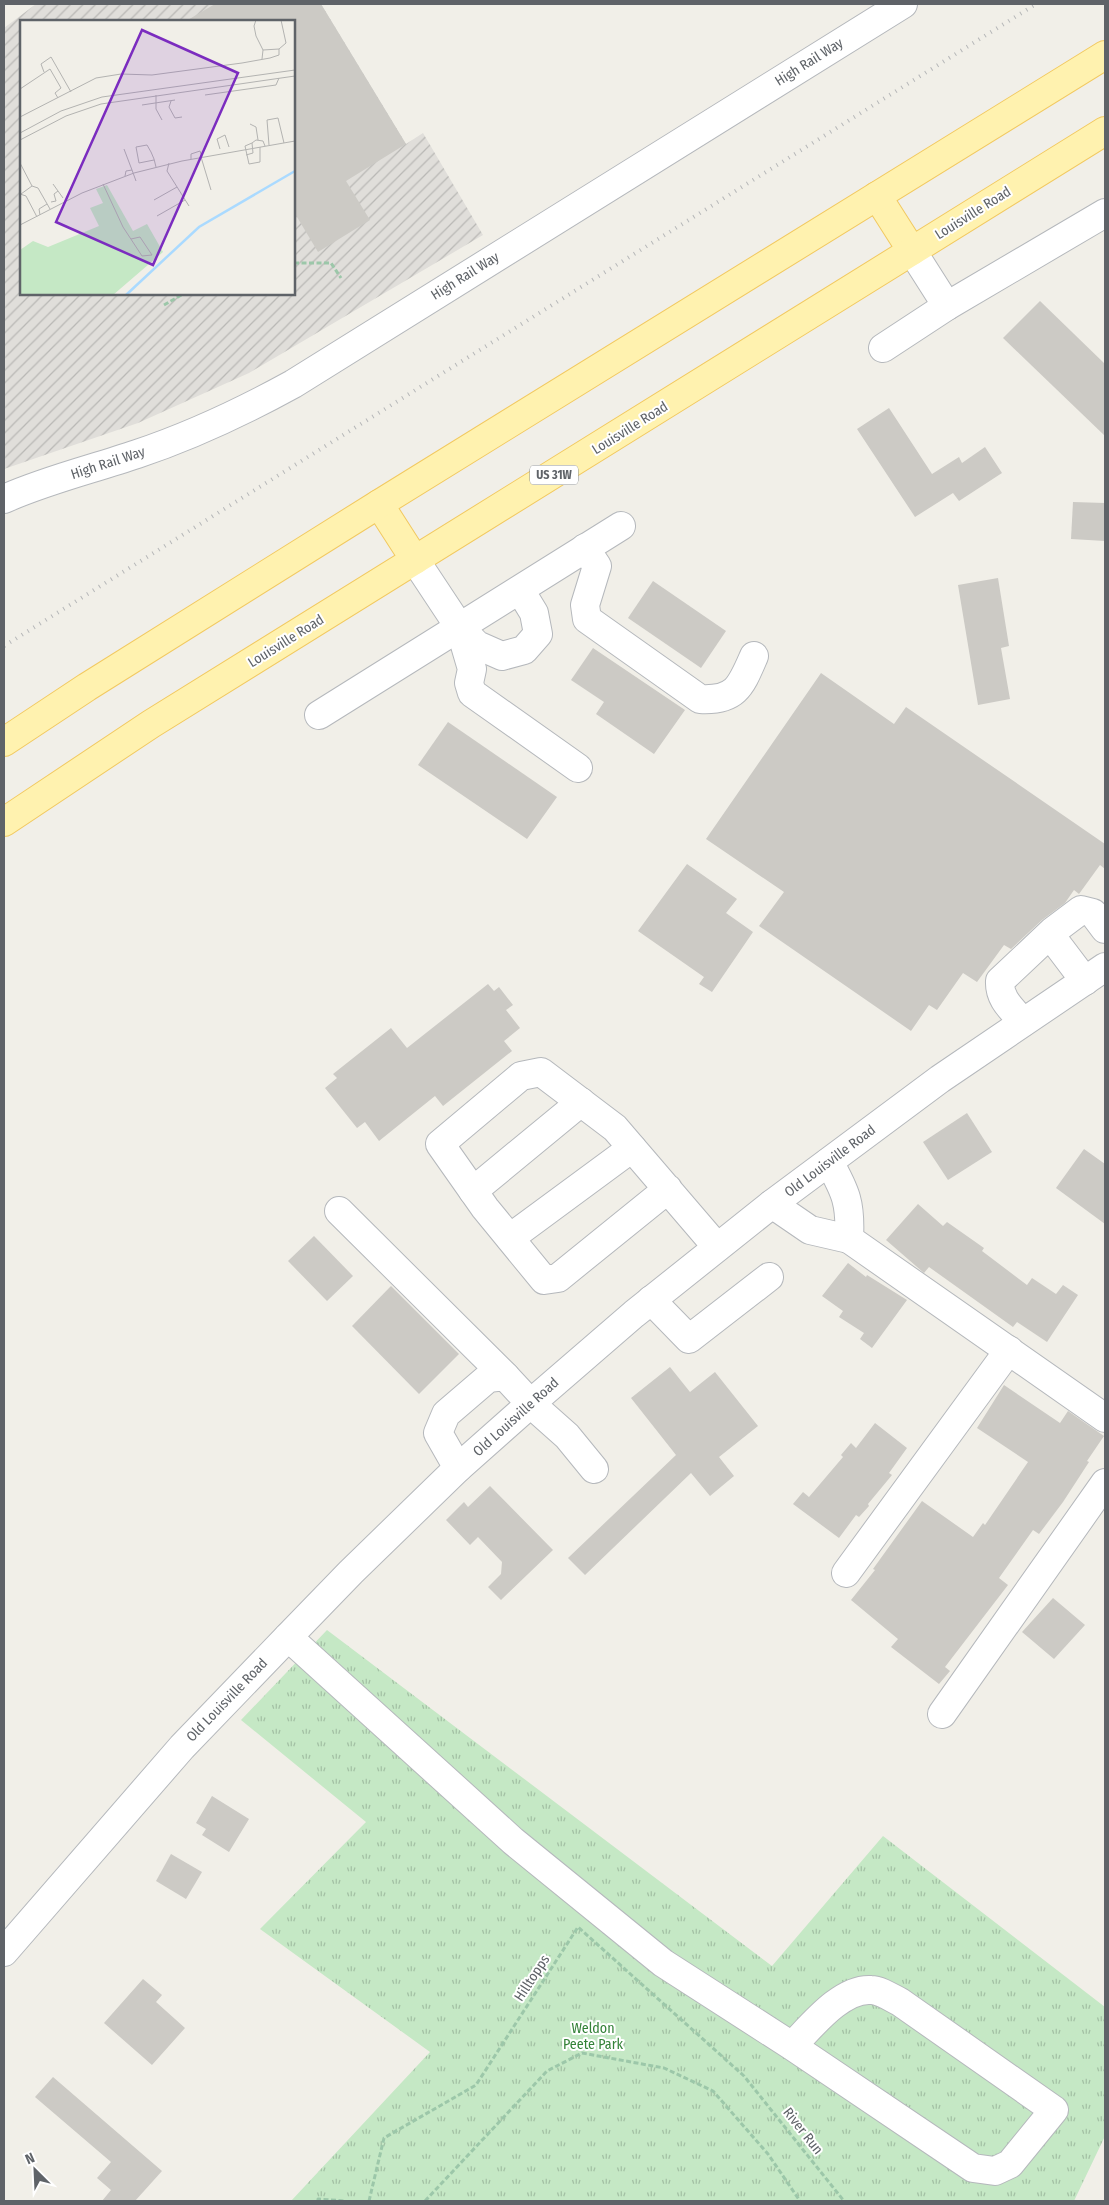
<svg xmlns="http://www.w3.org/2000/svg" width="1109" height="2205" viewBox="0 0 1109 2205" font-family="'Fira Sans Condensed',sans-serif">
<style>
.industrial{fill:url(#industrial-furrows);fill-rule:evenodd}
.grass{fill:url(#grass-tufts)}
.building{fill:#cccac5}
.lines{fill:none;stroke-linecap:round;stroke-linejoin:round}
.minor-casing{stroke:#b5b8bc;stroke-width:30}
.major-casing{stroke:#f2c960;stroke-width:30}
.path{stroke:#9cc7a9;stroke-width:3;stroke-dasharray:5 2.5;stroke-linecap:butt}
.minor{stroke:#fff;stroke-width:28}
.major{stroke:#fff2af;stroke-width:28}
.rail{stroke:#b6b7b8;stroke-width:4;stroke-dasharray:1 6;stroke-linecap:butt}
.labels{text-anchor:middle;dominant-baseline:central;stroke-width:4;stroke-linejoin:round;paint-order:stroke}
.shield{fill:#fff;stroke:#8f9295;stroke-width:1}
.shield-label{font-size:12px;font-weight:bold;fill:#5f6368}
.street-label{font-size:14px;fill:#5f6368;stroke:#fff}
.park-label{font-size:14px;fill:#348238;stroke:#fff}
.inset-river{fill:none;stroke:#aadaff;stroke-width:2.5}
.inset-road{fill:none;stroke:#b3b3b1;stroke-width:1}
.view{fill:#7b2cbf;fill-opacity:0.15;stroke:#7b2cbf;stroke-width:2.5}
.inset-edge{fill:none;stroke:#5f6368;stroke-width:2.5}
</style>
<defs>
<pattern id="industrial-furrows" width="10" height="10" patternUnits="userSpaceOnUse" patternTransform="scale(1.25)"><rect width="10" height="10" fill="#e0deda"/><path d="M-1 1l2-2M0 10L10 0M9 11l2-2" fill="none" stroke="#b9b8b5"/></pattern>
<pattern id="grass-tufts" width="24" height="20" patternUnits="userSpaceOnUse" patternTransform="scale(1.25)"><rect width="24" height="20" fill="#c5e8c5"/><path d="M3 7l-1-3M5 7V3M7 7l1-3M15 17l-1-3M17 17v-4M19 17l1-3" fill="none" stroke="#a3c0a4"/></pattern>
</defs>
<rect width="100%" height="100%" fill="#f1efe8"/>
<path class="industrial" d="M36,4H321L406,144L423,133L483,235L249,373L138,423L4,469V28ZM21,21H294V294H21Z"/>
<polygon class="grass" points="327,1630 772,1966 883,1836 1105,2007 1105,2136 1074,2201 291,2201 430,2052 260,1929 366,1822 241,1720"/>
<g class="building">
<polygon points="215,4 321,4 406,144 346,181 370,220 318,252 294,212 294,21 186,21"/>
<polygon points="1040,301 1105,364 1105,436 1003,338"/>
<polygon points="889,408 932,474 959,457 962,463 985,447 1002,473 959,501 953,493 915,517 857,429"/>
<polygon points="1073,502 1105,503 1105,541 1071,539"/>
<polygon points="998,578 1009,646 1001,648 1010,699 978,705 958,585"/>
<polygon points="653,581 726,631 701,668 628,618"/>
<polygon points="593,648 685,710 654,754 596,714 604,702 571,680"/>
<polygon points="821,673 894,724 906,707 1105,844 1105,869 1100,865 1079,894 1074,890 1065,903 1042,920 1011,949 1004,945 977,982 963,973 937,1010 929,1005 911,1031 759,926 784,892 706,839"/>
<polygon points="448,722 557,797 527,839 418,765"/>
<polygon points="687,864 737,899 726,913 753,932 712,992 699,984 704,977 638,931"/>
<polygon points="488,984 494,991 499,987 513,1005 506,1010 520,1028 504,1041 512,1051 443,1106 435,1096 379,1141 365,1122 357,1128 325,1088 337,1078 333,1074 391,1028 407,1048"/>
<polygon points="967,1113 992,1152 948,1180 923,1142"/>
<polygon points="1084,1149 1105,1164 1105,1224 1056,1188"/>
<polygon points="918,1204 943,1226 947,1222 984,1248 982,1251 1027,1285 1032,1278 1056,1294 1063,1285 1078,1295 1047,1342 1017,1322 1013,1327 929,1267 924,1273 886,1240"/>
<polygon points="314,1236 353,1276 327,1301 288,1261"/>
<polygon points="848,1263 866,1277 867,1275 907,1300 872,1348 860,1339 864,1333 839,1317 843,1311 822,1296"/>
<polygon points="391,1286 459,1354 419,1394 352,1326"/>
<polygon points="670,1367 690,1392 715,1372 758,1426 719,1457 734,1476 710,1496 691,1473 585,1575 568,1558 676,1455 631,1398"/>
<polygon points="1004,1385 1060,1423 1068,1411 1104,1436 1087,1461 1089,1462 1063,1502 1039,1534 1033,1530 999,1578 1008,1585 945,1667 950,1671 939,1684 891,1647 898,1639 851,1600 875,1570 873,1569 922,1501 973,1537 983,1523 985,1525 1028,1462 977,1428"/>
<polygon points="875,1423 907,1448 889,1473 892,1475 868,1504 869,1506 859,1517 856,1515 839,1538 793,1504 803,1492 809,1497 843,1457 841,1455 851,1443 856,1448"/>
<polygon points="490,1486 553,1550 501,1600 488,1587 501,1574 502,1562 478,1537 470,1545 446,1520 464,1502 468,1507"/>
<polygon points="1053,1598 1085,1625 1054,1659 1022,1632"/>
<polygon points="212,1796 249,1819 229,1852 202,1835 206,1829 196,1823"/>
<polygon points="171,1854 202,1872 186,1899 156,1881"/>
<polygon points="143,1979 162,1995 156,2002 185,2028 152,2065 104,2023"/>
<polygon points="53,2077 162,2171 135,2201 102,2201 111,2190 97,2178 111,2162 35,2097"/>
</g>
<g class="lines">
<g class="minor-casing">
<g id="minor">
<polyline points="912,251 947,306"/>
<polyline points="883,348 947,306 1105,213"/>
<path d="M4,499C46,480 93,469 137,454C191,436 242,412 293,384L903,4"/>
<path d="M585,548L597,566L585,605L587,619L700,699C736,701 741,686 754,656"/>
<polyline points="415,560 460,628 477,645 502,656 524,650 538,634 534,613 520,590"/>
<polyline points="460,628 472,669 469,683 472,693 578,768"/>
<polyline points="319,715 621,526"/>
<polyline points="1048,937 1057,944 1085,981"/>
<path d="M1023,1022C1012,1009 999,999 1000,981L1053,931L1081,910L1093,913L1105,929"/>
<path d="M829,1162C846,1192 851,1204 849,1239L1105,1418"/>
<polyline points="668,1189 558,1278 544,1280 485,1208 440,1144 521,1076 541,1072 615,1128 717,1247"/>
<polyline points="473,1191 581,1102"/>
<polyline points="772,1204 810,1230 849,1239"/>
<polyline points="339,1211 505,1376"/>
<polyline points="510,1238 632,1148"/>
<polyline points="651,1300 689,1339 769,1277"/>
<polyline points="458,1468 438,1433 446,1414 488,1378 505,1376 531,1404 567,1436 594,1469"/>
<polyline points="846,1573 1009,1350"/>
<path d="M288,1637L513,1841L663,1963L792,2046L973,2168L995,2171L1010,2164L1054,2110L900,2002C892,1998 880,1990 871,1990C841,1988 811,2027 792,2046"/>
<polyline points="942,1714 1105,1483"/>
<polyline points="4,1952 182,1747 288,1637 351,1572 458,1468 538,1397 634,1314 772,1204 940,1079 1105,967"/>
</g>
</g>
<g class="major-casing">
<g id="major">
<polyline points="877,196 912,251"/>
<polyline points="379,504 415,560"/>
<polyline points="4,742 87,687 379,504 1105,55"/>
<polyline points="4,822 151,724 1105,131"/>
</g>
</g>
<g class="path">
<polyline points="294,263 331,263 341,278"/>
<polyline points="164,305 183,294"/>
<polyline points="318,2201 318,2199 345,2201"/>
<polyline points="369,2201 384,2138 476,2085 578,1927 744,2076 844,2201"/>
<polyline points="425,2201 547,2071 582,2053 664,2068 713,2091 768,2154 800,2201"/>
</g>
<use href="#minor" class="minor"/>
<use href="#major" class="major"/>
<polyline class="rail" points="4,646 1036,4"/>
</g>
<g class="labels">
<rect class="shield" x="530" y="465.5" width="48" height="19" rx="4"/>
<g class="shield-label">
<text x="554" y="475">US 31W</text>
</g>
<g class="street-label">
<text transform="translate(809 62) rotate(-32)">High Rail Way</text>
<text transform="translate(973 213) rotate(-32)">Louisville Road</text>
<text transform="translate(465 276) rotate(-32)">High Rail Way</text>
<text transform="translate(630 428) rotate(-32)">Louisville Road</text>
<text transform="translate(108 463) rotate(-18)">High Rail Way</text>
<text transform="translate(286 641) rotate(-32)">Louisville Road</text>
<text transform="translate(830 1161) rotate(-37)">Old Louisville Road</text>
<text transform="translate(516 1417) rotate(-42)">Old Louisville Road</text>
<text transform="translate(227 1700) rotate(-46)">Old Louisville Road</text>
<text transform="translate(532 1978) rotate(-57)">Hilltopps</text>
<text transform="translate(803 2131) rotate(52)">River Run</text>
</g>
<g class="park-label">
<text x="593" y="2028">Weldon<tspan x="593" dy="16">Peete Park</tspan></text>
</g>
</g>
<g transform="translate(20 20)">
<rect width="275" height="275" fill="#f1efe8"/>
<path d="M87,165L113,211L127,204L143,232L93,275H0V230L13,221L28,227L79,206L70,188L83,183L76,169Z" fill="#c5e8c5"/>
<path class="inset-river" d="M106,275L179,207L275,151"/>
<path class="inset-road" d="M236,0L234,6L236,16L243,30M259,29L266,23L261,0M24,52L21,44L31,37L51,72M0,69L30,49L41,68L35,73L38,78M136,75V89L142,100M185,75L256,65L259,58M151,81L149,87L155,98L162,97M122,85L155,80M0,97L76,58L101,54L132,55L222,43L250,38L259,35V29L243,30L242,39M230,104L236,107L238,120M0,113L41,91L82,77L275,50M0,120L46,96L81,84L275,56M232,123L225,126L229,144L240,142V127M249,125L247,100L258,98L264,123M104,129L112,150M200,129L197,119L205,115L209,127M226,135L233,133L232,123L236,120L243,121L245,126M181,137L191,170M171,139V134L180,131L182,137M134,140L119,143L116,127L127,125L131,132L134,139L136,147M0,143L12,166L1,174M149,143L147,151L169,186M105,156L106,151L112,150L116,161M33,164L43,178M83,164L103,207L122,236L132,235L120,217L111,219M12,166L18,168L30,189M0,174L6,176L17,197M134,180L157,167M31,182L36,181L34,174L38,171M20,195L19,189L27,184M137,196L165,180M0,205L62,173L114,153L162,141L275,121"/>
<path class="view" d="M122,10L218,53L133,245L36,202Z"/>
<rect width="275" height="275" class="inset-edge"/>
</g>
<rect width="1109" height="2205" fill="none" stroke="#5f6368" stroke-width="10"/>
<g transform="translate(35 2170) rotate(336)" stroke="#ffffff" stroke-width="4" paint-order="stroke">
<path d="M0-4L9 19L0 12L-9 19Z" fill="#5f6368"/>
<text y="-8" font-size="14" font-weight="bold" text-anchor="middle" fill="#5f6368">N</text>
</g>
</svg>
